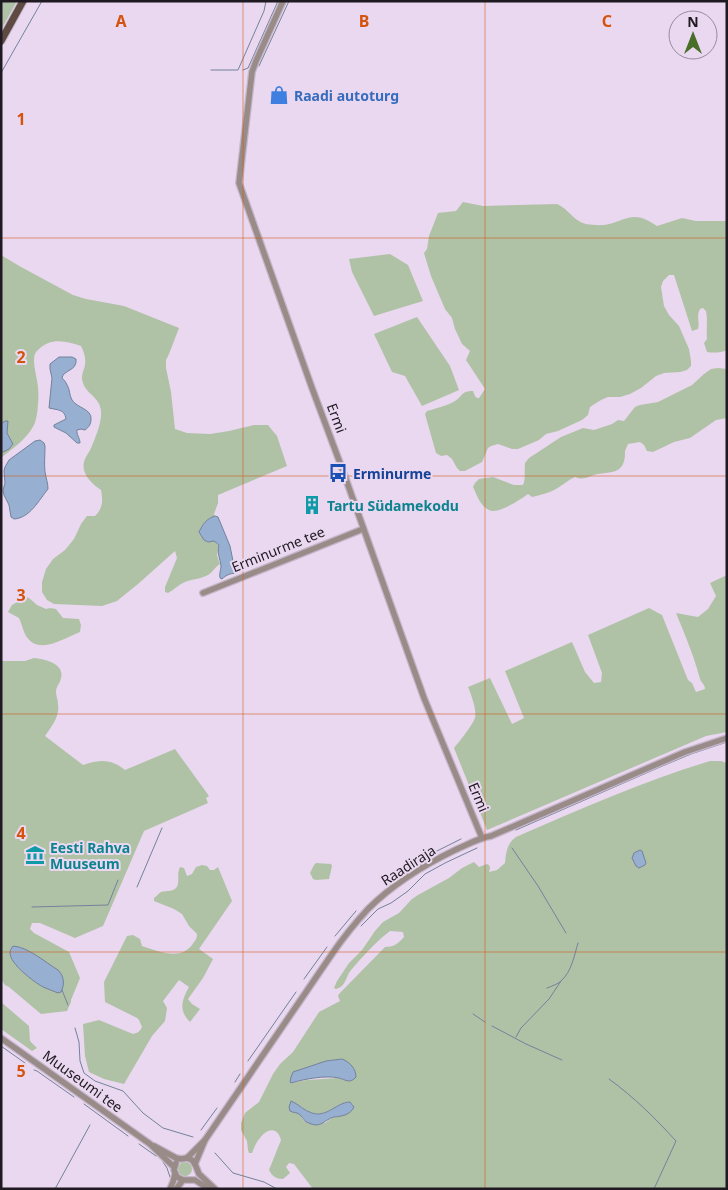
<svg xmlns="http://www.w3.org/2000/svg" width="728" height="1190" viewBox="0 0 728 1190" font-family="'Noto Sans',sans-serif">
<style>
.green{fill:#b0c2a6;fill-rule:evenodd}
.water{fill:#97afd1;stroke:#73829c}
.lines{fill:none;stroke-linecap:round;stroke-linejoin:round}
.stream{stroke:#73829c;stroke-width:1}
.minor-casing{stroke:#c5b6ca;stroke-width:8}
.major-casing{stroke:#c5b6ca;stroke-width:9}
.minor{stroke:#998c88;stroke-width:5.5}
.major{stroke:#5f4a43;stroke-width:7}
.grid{fill:none;stroke:#d4530e;stroke-width:1;stroke-opacity:0.55}
.labels{text-anchor:middle;dominant-baseline:central;stroke-width:4;stroke-linejoin:round;paint-order:stroke}
.shop-label{font-size:14px;font-weight:bold;fill:#366cbe;stroke:#e9d8ef;text-anchor:start}
.street-label{font-size:14px;fill:#1f1921;stroke:#e9d8ef}
.transit-label{font-size:14px;font-weight:bold;fill:#164399;stroke:#e9d8ef;text-anchor:start}
.culture-label{font-size:14px;font-weight:bold;fill:#0d838f;stroke:#e9d8ef;text-anchor:start}
.grid-label{font-size:16px;text-anchor:middle;font-weight:bold;fill:#d4530e;stroke:#e9d8ef;stroke-width:4;stroke-linejoin:round;paint-order:stroke}
</style>
<rect width="100%" height="100%" fill="#e9d8ef"/>
<g class="green">
<polygon points="1,1 17,1 1,30"/>
<path d="M463,202L483,206L557,204C569,209 573,221 586,224C593,225 602,226 609,224C618,222 626,217 635,217C643,217 651,222 657,226L682,218L696,221H727V350C721,353 713,353 707,352L704,343L707,339C706,329 708,320 706,311L703,308L700,309C696,316 700,322 698,329L692,331L674,275H669L663,281L661,287L664,306L669,315L679,326L689,349L691,361V366L687,370L680,372L664,373L656,376L641,388L630,394L620,397H608L601,400L590,407L588,415L582,420L558,431L546,434L539,440L518,449H512L498,444L491,446L488,448L482,462L465,471H460L457,468L452,459L447,455L441,456L436,453L425,414L427,411C434,409 449,405 455,401C463,396 461,391 473,391L475,396L477,398H479L485,389L466,360L470,351L462,344L455,329L452,318L445,309L431,276L424,253L427,249L429,236L438,213L456,211Z"/>
<polygon points="390,254 408,265 423,301 374,316 352,272 349,259"/>
<path d="M1,255L21,267L73,295L86,299L124,306L179,328L169,354L166,360V368L171,392L175,429L187,433L210,434L229,431L254,425H268L277,436L287,466L218,495V503L214,514L215,516C206,519 203,524 199,532L204,540L208,542L214,541L219,546L217,555L220,564C215,567 213,572 208,575C201,579 192,579 185,582C178,585 174,590 168,593L165,592V587L177,558L175,551L138,584L117,601L102,606L54,604L47,600L42,592V582L46,569L53,559L65,550L74,539L81,524L87,516H95C103,508 103,501 101,490C92,484 81,474 84,462C85,457 89,453 91,448C95,438 102,423 101,411C100,397 87,395 83,383C80,376 84,371 85,365C86,358 84,352 81,346C67,341 50,337 38,350C35,352 34,356 34,360C34,369 37,378 38,387C39,396 38,417 34,425C27,439 12,449 1,458Z"/>
<polygon points="417,317 450,366 459,390 422,406 405,376 392,372 374,334"/>
<path d="M718,368L727,369V418L716,420L690,438L674,442L653,452L647,451L644,445L640,442L628,444C628,444 625,451 625,451C625,455 625,460 623,464C618,474 608,472 598,474C589,476 584,481 575,477C568,480 563,485 556,489C549,493 540,495 532,497L528,494C520,500 497,515 489,510C480,506 477,495 473,487L475,483L479,479L493,477L514,485H523C526,478 524,471 525,463L529,458L561,437L583,428L594,430L612,424L618,420L624,421L635,407L640,405L658,402L692,385L704,374L711,369Z"/>
<path d="M727,575V732L706,736L487,830L454,748C459,742 472,726 475,718C477,710 471,694 468,687L490,678L512,724L524,718L505,671L572,642L585,672L594,683L601,682L602,673L588,635L649,608L662,615L688,680L692,683L696,692L705,689C705,684 701,683 700,679C694,656 685,635 676,613L698,617L708,609L716,596L710,583Z"/>
<path d="M26,597L29,598L37,605L46,609L50,608L56,609L63,618L79,619L81,625L80,632C64,638 39,656 26,636C23,631 22,624 19,618L8,612L12,605Z"/>
<path d="M34,658C45,659 65,664 61,678C60,684 56,686 56,692C56,696 58,700 58,704C60,716 52,726 45,736L83,765C99,760 110,758 125,770L175,749L209,796L206,798L208,803L144,831L103,926L75,938L40,923H32L30,929L34,933L69,952L80,978L71,1000V1002L67,1011L41,1014L9,987L5,985L1,979V661H25Z"/>
<path d="M710,761H721L727,763V1189H313L294,1164L289,1163L286,1167L290,1173L283,1179C276,1179 272,1176 269,1170L281,1140C277,1126 267,1129 260,1138C256,1142 254,1148 252,1153H249L248,1150L247,1141L241,1130V1123L245,1113L259,1102L273,1074L280,1064L293,1052L319,1012L340,1001L338,996L339,994L385,947C393,947 398,944 404,937L403,932L390,931C378,940 368,951 358,962C355,966 350,970 348,975C345,981 344,987 336,989L334,988L337,981L349,963L362,950L375,931L383,922L399,913L412,899L418,895L449,878L462,868L474,862L479,867L487,864C491,866 490,868 489,872L497,870L505,863C506,853 507,843 516,837C580,809 644,781 710,761ZM342,1059L350,1081L337,1078L307,1080L291,1083L293,1072L326,1061ZM294,1102C316,1120 323,1115 346,1102L353,1104L338,1117H333L325,1123L304,1121L300,1114L297,1113Z"/>
<polygon points="316,863 331,864 332,866 329,879 316,880 313,879 310,873 314,865"/>
<path d="M202,865L207,866L210,870H214L218,867L232,901L199,949L213,959L203,978L188,999L192,1004L200,1009L190,1022C178,1010 182,1000 189,987L179,980L163,1001L167,1008L165,1021L152,1036L124,1084L104,1079L89,1072L85,1056L83,1024L99,1020L133,1034C138,1033 140,1031 142,1027L139,1020L137,1018L105,1002L104,982L127,936L133,935L140,939L142,946C158,951 180,961 192,945C195,941 197,939 197,934L189,926L182,914L174,909L154,901V898C157,896 158,894 161,892C167,890 177,893 178,883C179,877 177,873 180,867L184,868L187,876L192,874L196,867Z"/>
<polygon points="1,1002 29,1026 30,1041 37,1048 32,1051 1,1029"/>
<circle cx="185" cy="1169" r="7"/>
</g>
<g class="water">
<path d="M59,357H72L76,359C77,369 69,369 63,375L62,378C64,380 66,382 67,385C70,389 69,395 72,400C77,408 92,409 91,419C91,424 89,427 85,430L81,429L77,430C76,434 80,438 80,443H77L66,433L54,427V425L66,419C65,409 57,410 49,408L52,378L50,369V364Z"/>
<polygon points="5,421 8,421 7,433 13,444 9,449 1,453 1,424"/>
<path d="M40,440L44,443L45,446C45,455 44,464 45,472C46,478 48,483 48,489C39,500 30,518 14,519L11,517L9,505L4,495L3,490L5,483L4,471L5,467L9,460L35,441Z"/>
<path d="M215,516L218,517L230,546L233,561L240,570C237,574 234,573 230,574C227,575 224,577 222,579L220,578C219,573 221,570 221,566C220,557 217,555 219,545L214,541L208,542L204,540L199,532C203,524 206,519 215,516Z"/>
<polygon points="640,850 642,851 646,863 645,865 639,868 636,866 632,858 634,853"/>
<path d="M13,946C28,947 45,962 58,970C64,976 65,984 61,992L58,993C53,991 48,989 43,987C34,982 10,964 10,953C10,950 11,949 13,946Z"/>
<path d="M342,1059C350,1062 356,1069 356,1077C350,1084 346,1080 339,1078C326,1075 304,1079 291,1083L290,1082L291,1077L293,1072L326,1061Z"/>
<path d="M291,1101C299,1104 304,1111 312,1113C327,1118 337,1102 350,1102L354,1107C350,1115 343,1116 334,1117C325,1119 321,1129 309,1123C304,1122 304,1118 300,1115C298,1112 293,1113 290,1111L289,1107Z"/>
</g>
<g class="lines">
<g class="stream">
<polyline points="259,66 289,1"/>
<polyline points="211,70 238,70 264,11 266,1"/>
<polyline points="243,70 248,68 278,1"/>
<polyline points="1,73 42,1"/>
<polyline points="516,830 660,767 691,754 727,742"/>
<polyline points="512,848 538,886 566,933"/>
<polyline points="401,872 423,858 461,839"/>
<polyline points="137,887 162,828"/>
<polyline points="32,907 108,905 118,880"/>
<polyline points="361,926 378,909 391,903 408,891 425,874 445,863 477,848"/>
<polyline points="335,936 356,911"/>
<polyline points="304,979 327,947"/>
<path d="M547,988C552,986 558,984 561,981C572,971 574,956 578,943"/>
<polyline points="62,990 68,1005"/>
<polyline points="473,1014 485,1022"/>
<polyline points="492,1026 526,1044 562,1060"/>
<polyline points="75,1028 79,1042 80,1061 84,1073 95,1081 123,1091 143,1113 163,1128 193,1137"/>
<polyline points="516,1037 521,1028 549,999 561,981"/>
<polyline points="1,1046 25,1063"/>
<polyline points="248,1061 296,992"/>
<polyline points="34,1070 37,1071 74,1097"/>
<path d="M609,1079C635,1098 654,1117 676,1141L654,1189"/>
<polyline points="235,1082 240,1074"/>
<polyline points="84,1104 128,1136"/>
<polyline points="201,1130 217,1108"/>
<polyline points="139,1144 156,1156"/>
<polyline points="215,1153 233,1173 264,1182 277,1189"/>
<polyline points="163,1162 167,1168 170,1177"/>
<polyline points="55,1189 90,1125"/>
</g>
<g class="minor-casing">
<g id="minor">
<polyline points="283,1 256,61 252,72 239,183 312,388 343,471 424,698 482,838"/>
<polyline points="203,593 363,529"/>
<polyline points="1,1038 150,1144 174,1167"/>
<polyline points="154,1146 176,1158 181,1159 187,1158 192,1160 195,1164 199,1174 215,1189"/>
<path d="M187,1158L205,1140L332,954C343,938 355,923 368,909C393,884 424,865 455,850C467,845 478,838 491,836L685,752L727,738"/>
<polyline points="176,1163 174,1170 177,1177 183,1180 195,1180 209,1189"/>
<polyline points="195,1164 205,1140"/>
<polyline points="170,1189 173,1182 175,1174"/>
<polyline points="176,1189 183,1180"/>
</g>
</g>
<g class="major-casing">
<polyline id="major" points="1,41 23,1"/>
</g>
<use href="#minor" class="minor"/>
<use href="#major" class="major"/>
</g>
<path class="grid" d="M243,1V1189M485,1V1189M1,238H727M1,476H727M1,714H727M1,952H727"/>
<defs>
<g id="shop-bare" transform="scale(1.5)"><path d="M-5-2.5h2.3a2.7 3.5 0 0 1 5.4 0H5L5.5 6h-11ZM-1.5-2.5h3a1.5 2.3 0 0 0-3 0Z" fill="#3f7fe0" stroke="#e9d8ef" stroke-width="2.5" paint-order="stroke"/></g>
<g id="bus-bare" transform="scale(1.5)"><path d="M-5-6H5V4H4V6H2V4H-2V6H-4V4H-5ZM-3.5-4V0h7V-4ZM-3.5 1.2v1.5H-2V1.2ZM2 1.2v1.5H3.5V1.2Z" fill="#1a4fb4" stroke="#e9d8ef" stroke-width="2.5" paint-order="stroke"/></g>
<g id="building-bare" transform="scale(1.5)"><path d="M-4-6H4V6H1V3H-1V6H-4ZM-2.5-4.3h1.7v1.8h-1.7ZM.8-4.3h1.7v1.8H.8ZM-2.5-1h1.7V.8h-1.7ZM.8-1h1.7V.8H.8Z" fill="#0f9aa8" stroke="#e9d8ef" stroke-width="2.5" paint-order="stroke"/></g>
<g id="museum-bare" transform="scale(1.5)"><path d="M0-6L6-3V-2H-6V-3ZM-5-1h2V3h-2ZM-1-1h2V3h-2ZM3-1h2V3H3ZM-6 4H6V6H-6Z" fill="#0f9aa8" stroke="#e9d8ef" stroke-width="2.5" paint-order="stroke"/></g>
</defs>
<g fill-rule="evenodd">
<use href="#shop-bare" x="279" y="95"/>
<use href="#bus-bare" x="338" y="473"/>
<use href="#building-bare" x="312" y="505"/>
<use href="#museum-bare" x="35" y="855"/>
</g>
<g class="labels">
<g class="shop-label">
<text x="294" y="95">Raadi autoturg</text>
</g>
<g class="street-label">
<text transform="translate(337 418) rotate(69)">Ermi</text>
<text transform="translate(278 549) rotate(-22)">Erminurme tee</text>
<text transform="translate(479 797) rotate(67)">Ermi</text>
<text transform="translate(408 865) rotate(-33)">Raadiraja</text>
<text transform="translate(83 1081) rotate(36)">Muuseumi tee</text>
</g>
<g class="transit-label">
<text x="353" y="473">Erminurme</text>
</g>
<g class="culture-label">
<text x="327" y="505">Tartu Südamekodu</text>
<text x="50" y="847">Eesti Rahva<tspan x="50" dy="16">Muuseum</tspan></text>
</g>
</g>
<g class="grid-label">
<text x="121" y="27">A</text>
<text x="364" y="27">B</text>
<text x="607" y="27">C</text>
<text x="21" y="125">1</text>
<text x="21" y="363">2</text>
<text x="21" y="601">3</text>
<text x="21" y="839">4</text>
<text x="21" y="1077">5</text>
</g>
<rect width="728" height="1190" fill="none" stroke="#1f1921" stroke-width="5"/>
<g transform="translate(693 35)"><circle r="24" fill="#e9d8ef" stroke="#988c9d"/>
<path d="M0-4L9 19L0 12L-9 19Z" fill="#486e28"/>
<text y="-8" font-size="14" font-weight="bold" text-anchor="middle" fill="#1f1921">N</text>
</g>
</svg>
